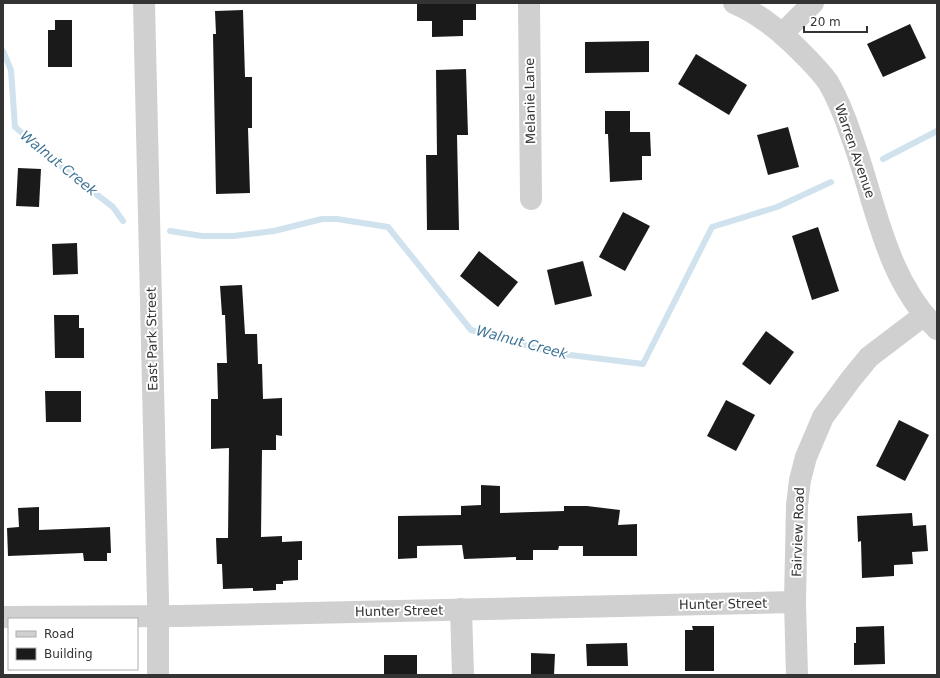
<svg xmlns="http://www.w3.org/2000/svg" width="940" height="678" viewBox="0 0 940 678" font-family="'DejaVu Sans',sans-serif">
<style>
.lines{fill:none;stroke-linecap:round;stroke-linejoin:round}
.stream{stroke:#cfe2ee;stroke-width:6}
.building{fill:#1a1a1a}
.street{stroke:#d0d0d0;stroke-width:22}
.labels{text-anchor:middle;dominant-baseline:central;stroke-width:4;stroke-linejoin:round;paint-order:stroke}
.street-label{font-size:13px;fill:#333;stroke:#fff}
.water-label{font-size:14px;font-style:italic;fill:#3f7597;stroke:#fff}
</style>
<rect width="100%" height="100%" fill="#fff"/>
<g class="lines">
<g class="stream">
<polyline points="3,51 11,70 15,127 70,174 113,207 123,221"/>
<polyline points="883,159 937,131"/>
<polyline points="170,231 202,236 233,236 274,231 322,219 337,219 388,227 471,330 554,353 643,364 712,227 777,207 831,182"/>
</g>
</g>
<g class="building">
<polygon points="417,3 476,3 476,20 463,20 463,36 432,37 432,21 417,21"/>
<polygon points="243,10 245,77 252,77 252,128 248,128 250,193 216,194 213,34 216,34 215,11"/>
<polygon points="55,20 72,20 72,67 48,67 48,30 55,30"/>
<polygon points="910,24 926,58 883,77 867,44"/>
<polygon points="649,41 649,72 585,73 585,42"/>
<polygon points="696,54 747,85 729,115 678,84"/>
<polygon points="466,69 468,135 457,135 459,230 427,230 426,155 437,155 436,70"/>
<polygon points="605,111 630,111 630,132 650,132 651,156 642,156 642,180 610,182 608,134 605,134"/>
<polygon points="788,127 799,167 768,175 757,135"/>
<polygon points="18,168 41,169 39,207 16,206"/>
<polygon points="623,212 650,226 625,271 599,257"/>
<polygon points="818,227 839,291 812,300 792,236"/>
<polygon points="77,243 78,274 53,275 52,244"/>
<polygon points="479,251 518,282 498,307 460,276"/>
<polygon points="583,261 592,296 555,305 547,270"/>
<polygon points="242,285 245,334 257,334 258,364 262,364 263,399 282,398 282,436 276,435 276,450 262,450 261,537 282,536 282,542 302,541 302,560 298,560 298,580 283,581 283,584 276,584 276,590 253,591 253,588 223,589 222,564 217,564 216,538 228,538 229,448 211,449 211,399 218,399 217,363 227,363 225,315 222,315 220,286"/>
<polygon points="54,315 79,315 79,328 84,328 84,358 55,358"/>
<polygon points="766,331 794,352 770,385 742,364"/>
<polygon points="45,391 81,391 81,422 46,422"/>
<polygon points="726,400 755,415 736,451 707,436"/>
<polygon points="899,420 929,435 905,481 876,466"/>
<polygon points="481,485 500,486 500,513 564,511 564,506 587,506 620,510 618,525 637,524 637,556 583,556 583,546 559,546 558,550 533,550 533,560 516,560 516,557 464,559 462,545 417,546 417,558 398,559 398,516 461,515 461,506 481,505"/>
<polygon points="39,507 39,530 110,527 111,553 107,553 107,561 84,561 83,553 8,556 7,528 19,527 18,508"/>
<polygon points="912,513 913,526 926,525 928,551 912,552 913,564 894,565 894,576 862,578 861,541 858,542 857,516"/>
<polygon points="692,626 714,626 714,671 685,671 685,630 693,630"/>
<polygon points="884,626 885,664 854,665 854,643 856,643 856,627"/>
<polygon points="627,643 628,666 587,666 586,644"/>
<polygon points="531,653 555,654 554,675 531,675"/>
<rect x="384" y="655" width="33" height="20"/>
</g>
<g class="lines">
<g class="street">
<polyline points="144,3 158,600 158,675"/>
<polyline points="529,3 531,199"/>
<path d="M734,3C756,12 776,28 793,44C805,56 818,68 828,82C838,99 845,117 851,135C876,202 884,276 937,329"/>
<polyline points="782,34 813,3"/>
<polyline points="461,609 463,675"/>
<polyline points="3,617 180,616 795,602"/>
<polyline points="797,675 795,602 797,505 800,480 806,457 823,417 851,379 869,357 923,316"/>
</g>
</g>
<g class="labels">
<g class="street-label">
<text transform="translate(530 101) rotate(-91)">Melanie Lane</text>
<text transform="translate(855 151) rotate(71)">Warren Avenue</text>
<text transform="translate(152 339) rotate(-91)">East Park Street</text>
<text transform="translate(798 532) rotate(-88)">Fairview Road</text>
<text transform="translate(723 604) rotate(-1)">Hunter Street</text>
<text transform="translate(399 611) rotate(-1)">Hunter Street</text>
</g>
<g class="water-label">
<text transform="translate(59 163) rotate(39)">Walnut Creek</text>
<text transform="translate(522 342) rotate(15)">Walnut Creek</text>
</g>
</g>
<rect width="940" height="678" fill="none" stroke="#333333" stroke-width="8"/>
<rect x="8" y="618" width="130" height="52" fill="#ffffff" stroke="#adadad"/>
<rect x="16" y="631" width="20" height="6" fill="#d0d0d0" stroke="#adadad"/>
<text x="44" y="638" font-size="12" fill="#333333">Road</text>
<rect x="16" y="648" width="20" height="12" fill="#1a1a1a" stroke="#adadad"/>
<text x="44" y="658" font-size="12" fill="#333333">Building</text>
<path d="M804 26v6h63v-6" fill="none" stroke="#333333" stroke-width="2"/>
<text x="810" y="26" font-size="12" fill="#333333" stroke="#ffffff" stroke-width="3" paint-order="stroke">20 m</text>
</svg>
